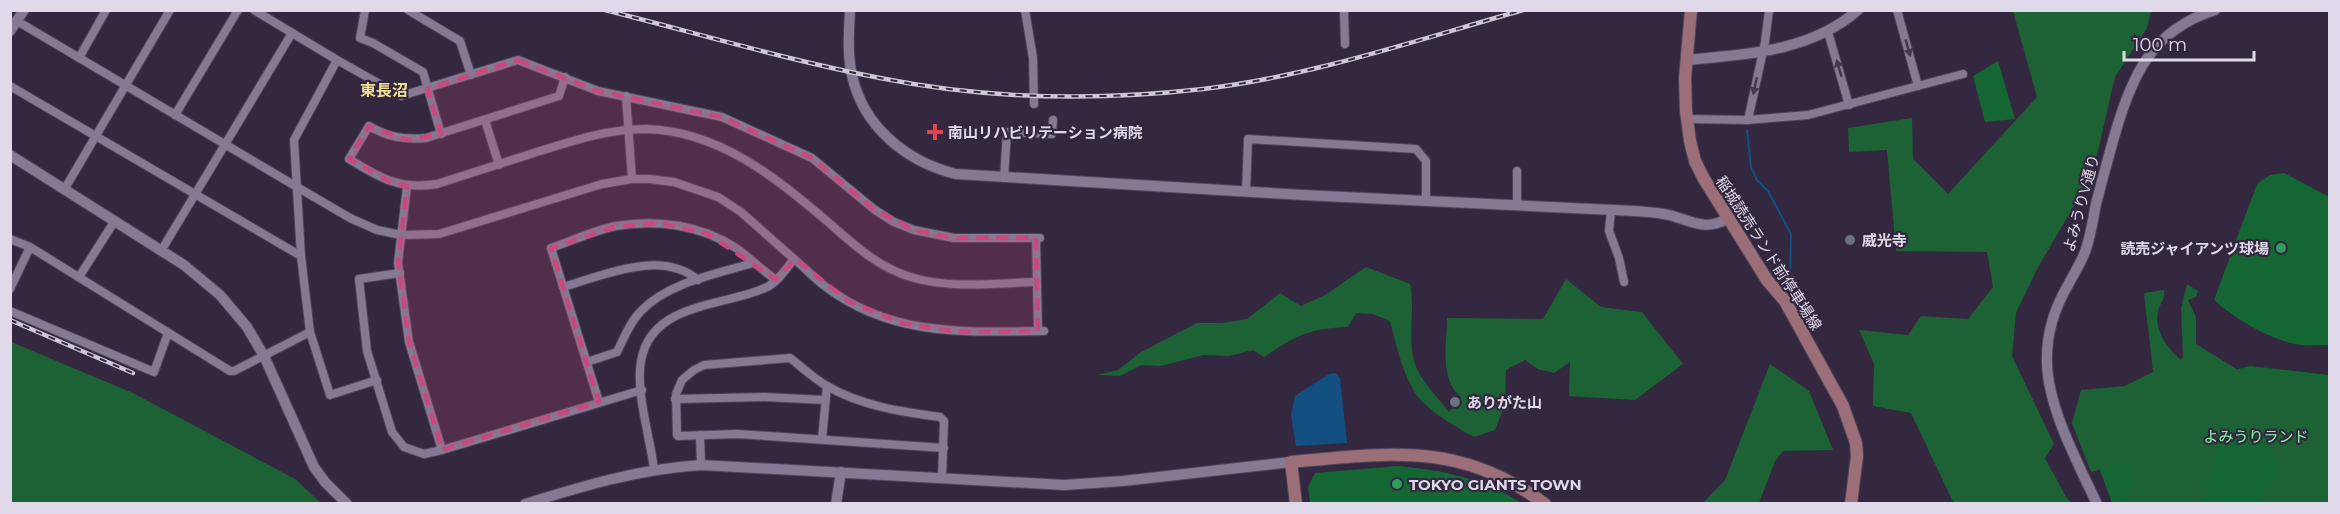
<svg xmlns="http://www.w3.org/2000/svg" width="2340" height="514" viewBox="0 0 2340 514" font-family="Montserrat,'Noto Sans JP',sans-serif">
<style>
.green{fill:#146633}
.forest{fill:#1c6234}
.water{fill:#144f81}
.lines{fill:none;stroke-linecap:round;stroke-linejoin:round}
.stream{stroke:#144f81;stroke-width:2}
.minor-casing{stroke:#4e4559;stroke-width:10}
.tertiary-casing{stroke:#4e4559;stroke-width:12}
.secondary-casing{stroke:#4e4559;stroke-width:14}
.minor{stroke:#857994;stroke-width:8}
.tertiary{stroke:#857994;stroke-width:10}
.secondary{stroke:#9c6e78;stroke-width:12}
.rail-casing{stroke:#cec7d8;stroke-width:4.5}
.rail{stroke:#332840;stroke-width:2;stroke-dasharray:7;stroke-linecap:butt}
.oneway{fill:#433851}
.marked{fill:#ca487e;fill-opacity:0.2;stroke:#ca487e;stroke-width:4.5;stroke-dasharray:12 8;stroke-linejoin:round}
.health-dot{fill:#e0444e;stroke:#332840;stroke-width:2}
.worship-dot{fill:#6b7280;stroke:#332840;stroke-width:2}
.leisure-dot{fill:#2e9e5b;stroke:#332840;stroke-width:2}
.labels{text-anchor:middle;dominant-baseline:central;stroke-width:4.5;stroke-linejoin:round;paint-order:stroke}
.poi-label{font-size:15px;font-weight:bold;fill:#e0d9e9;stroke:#332840;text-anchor:start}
.street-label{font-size:15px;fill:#e0d9e9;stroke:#332840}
.park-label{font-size:15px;fill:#83f7a3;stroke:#332840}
.neighbourhood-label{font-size:16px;font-weight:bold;fill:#f1e091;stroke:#332840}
</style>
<rect width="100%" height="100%" fill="#332840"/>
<g class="green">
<polygon points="1998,61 2015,119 1985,122 1973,76"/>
<path d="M2284,173L2329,197V345C2320,345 2310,346 2301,345C2273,342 2234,318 2214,300L2257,184L2270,175Z"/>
<polygon points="2250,366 2329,375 2329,503 2112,503 2078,411"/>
<path d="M1397,466C1442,470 1483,478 1521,503H1310L1308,487L1315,473Z"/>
</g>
<g class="forest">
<polygon points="2013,11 2151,11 2147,28 2115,77 2093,173 2036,271 2016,313 2012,356 2054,444 2045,458 2066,497 2072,503 1951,503 1953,502 1911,413 1873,406 1874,364 1859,330 1908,335 1921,316 1968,319 1993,287 1987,252 1896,251 1887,150 1849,152 1848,128 1912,118 1913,159 1948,194 2037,97"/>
<path d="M1366,267L1410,284C1416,311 1405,346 1418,371C1425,385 1439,399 1449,412L1461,397C1439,380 1447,343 1447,318L1543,319L1566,279L1601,307L1642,312L1683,364L1635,400L1569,396L1570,362L1554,373L1538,369L1525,360L1506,370L1505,404L1495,430L1474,437C1456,427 1434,415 1420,399C1404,381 1396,344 1390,321L1373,314L1356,313L1348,327C1310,328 1295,336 1264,357L1253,350L1229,356L1203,355L1161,366L1141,365L1120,376L1097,375L1118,370L1141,352L1197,323H1222L1247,319L1280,293L1301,306L1325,295Z"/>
<path d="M2187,284L2198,291L2196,297L2188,300L2196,317V344L2243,373L2300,376L2329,381V503H2260L2276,477L2278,460L2262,438L2239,430L2221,440L2206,491L2199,503H2123L2133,481V466L2127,461L2091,472L2072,423L2081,390L2125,386L2153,372L2144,293L2164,290C2165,299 2162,301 2159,308C2152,328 2167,348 2181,360L2183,357L2181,308Z"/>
<polygon points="11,342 133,393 295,479 321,503 11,503"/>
<polygon points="1770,364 1809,391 1833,450 1783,451 1775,461 1759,503 1703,503 1725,480"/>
</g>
<polygon class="water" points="1335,373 1340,378 1347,443 1296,446 1291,415 1295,396 1329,374"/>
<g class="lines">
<polyline class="stream" points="1747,130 1751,167 1757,180 1768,191 1791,234 1790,287"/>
<g class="minor-casing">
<g id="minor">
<polyline points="365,10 360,38 373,43 423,72 441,134"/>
<polyline points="408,10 460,41 471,75"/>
<polyline points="1025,10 1033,58 1034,104"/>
<polyline points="1344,10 1345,44"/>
<polyline points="1897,10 1918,86"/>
<path d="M17,21L297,187L350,218L377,230L401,235L439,234L602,184L632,179H649L674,182L718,197L741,212L794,259C787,268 776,284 765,288C720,308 645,302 640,369C638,400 650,438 654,469"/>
<polyline points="1828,32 1849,105"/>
<polyline points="79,58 106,10"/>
<polyline points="337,60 401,96 518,60 598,91 722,117 812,158 875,210 894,222 914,230 954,238 1040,238"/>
<path d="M565,77L559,96L426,138C404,140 388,137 369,126L349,159C380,178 399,190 437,184C471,173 506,162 540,151C575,140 609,129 646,129C719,131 775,177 828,222C854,245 880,269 914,278C953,289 997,283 1036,282"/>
<polyline points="10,86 301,256"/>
<polyline points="626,96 632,179"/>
<polyline points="175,115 238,10"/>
<polyline points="1687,119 1748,120 1808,115 1963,74"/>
<polyline points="485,120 499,165"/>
<polyline points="1748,120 1765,42 1769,10"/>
<polyline points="1517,171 1517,206"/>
<polyline points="1004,178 1007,132 1052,134 1053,120"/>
<polyline points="407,186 398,263 409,342 442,450"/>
<polyline points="64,190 170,10"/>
<polyline points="1246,192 1248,139 1416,149 1426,161 1426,201"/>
<polyline points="1611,210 1609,231 1619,258 1624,282"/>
<polyline points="1036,238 1038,331"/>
<polyline points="10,239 30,247 230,371 234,371 310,332 301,256 294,140 337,60 254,10"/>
<polyline points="161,251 292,33"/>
<path d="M794,259C805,268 815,279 826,287C892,337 966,332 1044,331"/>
<polyline points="400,273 359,279 367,351 392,432 404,447 424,454 442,450 642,390"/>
<polyline points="79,277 114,222"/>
<path d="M563,287C604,275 661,249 698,280"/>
<polyline points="10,289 30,247"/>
<polyline points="10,311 154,372 168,333"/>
<polyline points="310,332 330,395 377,380"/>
<path d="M587,362L617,352C624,338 630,322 641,311C669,282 717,274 753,263"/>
<polyline points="675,399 765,397 824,400"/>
<path d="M599,402L551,248C572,241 595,230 616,226C657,219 701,225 736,248C750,258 762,270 776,280"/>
<polyline points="700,435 701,465"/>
<polyline points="822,439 827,386"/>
<path d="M942,478L944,421L940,417C903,412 861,406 827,386C814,379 802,367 790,358L704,365L694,370L682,380L676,394L677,435L678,436L738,434L944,448"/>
</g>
</g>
<g class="tertiary-casing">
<g id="tertiary">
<path d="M850,10C849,32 847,54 852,75C863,127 907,162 956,174L1303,195L1635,211C1646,212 1658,212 1669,215C1693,221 1704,232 1729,218"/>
<polyline points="10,31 24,10"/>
<path d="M1686,60C1747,54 1810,52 1858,10"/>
<polyline points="10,155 184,265 220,295 247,327 264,356 314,467 325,482 347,504"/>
<path d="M525,504C583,486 639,469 701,465L1064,485L1123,481L1291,462"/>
<polyline points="836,504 841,472"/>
<path d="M2097,504C2078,463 2048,408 2047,363C2046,335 2054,309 2068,285C2074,273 2082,262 2086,249C2091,234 2093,219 2096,204C2102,181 2108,158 2115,134C2132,75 2152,30 2215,10"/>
</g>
</g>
<g class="secondary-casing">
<g id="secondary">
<polyline points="1691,10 1685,78 1686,111 1690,141 1695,161 1704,179 1767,280 1785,301 1843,406 1856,443 1857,456 1851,504"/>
<path d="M1296,504L1291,462C1389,453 1460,441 1545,504"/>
</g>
</g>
<use href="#minor" class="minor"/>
<use href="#tertiary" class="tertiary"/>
<use href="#secondary" class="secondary"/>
<g class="rail-casing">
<g id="rail">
<path d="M605,10C696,33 787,60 880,78C985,99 1097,101 1203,89C1312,76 1417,40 1523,10"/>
<polyline points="10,320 133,373"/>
</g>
</g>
<use href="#rail" class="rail"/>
</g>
<defs><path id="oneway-solid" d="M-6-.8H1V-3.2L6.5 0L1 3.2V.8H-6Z" transform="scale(1.5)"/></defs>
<g class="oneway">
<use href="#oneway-solid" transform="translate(1908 48) rotate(74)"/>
<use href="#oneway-solid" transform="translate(1839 68) rotate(-106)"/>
<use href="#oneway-solid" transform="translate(1755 86) rotate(102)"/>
</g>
<path class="marked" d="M518,60L598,91L722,117L812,158L875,210L914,230L954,238H1036L1038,331L957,332L901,323L848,301L795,259L776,280L708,234L660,223L615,227L551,248L599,402L442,450L409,342L398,263L407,186L392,183L349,159L369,126L407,140L441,134L427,89Z"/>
<path class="health-dot" d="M932 123h6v6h6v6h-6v6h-6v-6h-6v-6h6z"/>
<g class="worship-dot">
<circle cx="1850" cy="240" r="6"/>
<circle cx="1455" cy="402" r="6"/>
</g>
<g class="leisure-dot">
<circle cx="2281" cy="248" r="6"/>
<circle cx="1397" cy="484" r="6"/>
</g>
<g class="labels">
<g class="poi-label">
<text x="948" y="132">南山リハビリテーション病院</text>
<text x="1862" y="240">威光寺</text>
<text x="2269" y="248" text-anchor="end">読売ジャイアンツ球場</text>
<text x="1467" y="402">ありがた山</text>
<text x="1409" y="484">TOKYO GIANTS TOWN</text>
</g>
<g class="street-label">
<text transform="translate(2081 203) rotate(-75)">よみうりV通り</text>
<text transform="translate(1769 253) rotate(57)">稲城読売ランド前停車場線</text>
</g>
<g class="park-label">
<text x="2256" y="436">よみうりランド</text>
</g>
<g class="neighbourhood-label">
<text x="384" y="90">東長沼</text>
</g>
</g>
<rect width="2340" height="514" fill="none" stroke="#e0d9e9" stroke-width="24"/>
<path d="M2124 51v9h130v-9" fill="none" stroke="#e0d9e9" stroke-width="3"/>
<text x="2133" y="51" font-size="18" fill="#e0d9e9" stroke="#332840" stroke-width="4.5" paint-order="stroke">100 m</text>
</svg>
